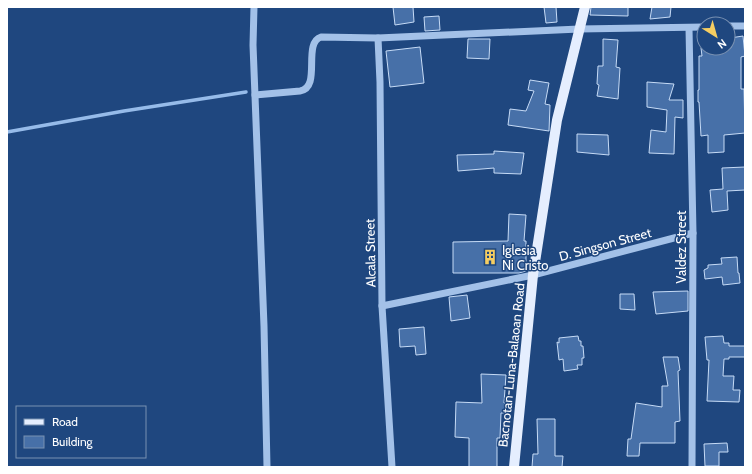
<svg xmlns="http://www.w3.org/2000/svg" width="752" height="474" viewBox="0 0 752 474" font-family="Cabin,sans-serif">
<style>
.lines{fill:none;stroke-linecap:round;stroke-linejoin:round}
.stream{stroke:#96bbe9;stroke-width:3.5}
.building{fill:#4770a8;stroke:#c6dbf6}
.minor{stroke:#a3c1e8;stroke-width:7}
.major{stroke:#e5eefe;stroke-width:10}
.labels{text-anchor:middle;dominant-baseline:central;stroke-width:3;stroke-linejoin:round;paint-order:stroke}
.street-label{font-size:13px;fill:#fff;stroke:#1f477f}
.poi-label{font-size:13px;fill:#fff;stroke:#1f477f;text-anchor:start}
</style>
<rect width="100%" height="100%" fill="#1f477f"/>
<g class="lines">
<polyline class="stream" points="7,132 124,111 246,92"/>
</g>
<g class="building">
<polygon points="393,7 413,7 414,22 395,25"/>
<polygon points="544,7 556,7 557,22 546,23"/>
<polygon points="591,7 628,7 628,16 590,15"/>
<polygon points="652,7 671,7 670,17 650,19"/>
<polygon points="439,16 440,30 425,31 424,17"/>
<polygon points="743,36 745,56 741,57 741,89 744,89 745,133 724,135 724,152 708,153 708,135 701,136 699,102 698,102 698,90 699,90 699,56 702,56 701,48 731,48 730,38"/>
<polygon points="468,39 490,39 489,59 467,58"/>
<polygon points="603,39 618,40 616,67 620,68 618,99 597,96 599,85 597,84 598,66 603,66"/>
<polygon points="420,47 424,83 390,87 386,51"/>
<polygon points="530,80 549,83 545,104 550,105 549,131 508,125 510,109 526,111 534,91 528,90"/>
<polygon points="647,82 674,84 669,100 683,100 683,118 675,117 674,154 649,153 651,130 666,132 667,110 647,107"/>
<polygon points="577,134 608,135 609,155 577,152"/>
<polygon points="494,151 524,153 521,174 494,173 494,168 458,171 457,155 494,154"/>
<polygon points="745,167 745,190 727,191 728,210 712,212 710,190 723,189 722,168"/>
<polygon points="509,214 526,215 524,241 526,241 526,271 519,273 453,273 453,242 508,241"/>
<polygon points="737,257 738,273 739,273 740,283 723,285 722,277 705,279 704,270 708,268 708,265 722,264 721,258"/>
<polygon points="688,291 688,311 656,314 653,292"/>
<polygon points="620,294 634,294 635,310 620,309"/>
<polygon points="467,295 470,318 451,321 449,297"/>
<polygon points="424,327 426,354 416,355 415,346 400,347 399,329"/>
<polygon points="578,336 579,341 581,341 581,346 583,346 584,358 582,358 582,365 577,365 578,369 564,371 563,359 559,360 557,342 559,343 559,338"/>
<polygon points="723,336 724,343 729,343 729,346 745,346 745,357 729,357 729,359 724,359 723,376 734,376 733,390 740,390 739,402 707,401 709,360 707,360 705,337"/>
<polygon points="663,357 678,357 680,370 678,371 680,421 675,422 675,443 640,443 639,456 627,456 628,439 631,439 636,403 662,407 662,386 668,386"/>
<polygon points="481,374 506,375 504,403 510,403 510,413 501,413 500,438 497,438 497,467 469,467 469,438 455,437 456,402 482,403"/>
<polygon points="537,419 555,419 555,456 563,456 562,467 532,467 533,454 538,454"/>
<polygon points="727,443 728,452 719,452 719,466 705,466 704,444"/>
</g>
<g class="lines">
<g class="minor">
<polyline points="254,7 253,45 264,326 267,467"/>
<polyline points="728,26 745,26"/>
<polyline points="689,28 693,233 692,467"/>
<polyline points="378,38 380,82 382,306 392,467"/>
<path d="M255,95L300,91C322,88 302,43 321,37L378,38L579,29L704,27"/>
<polyline points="382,306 533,275 693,233"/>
</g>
<polyline class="major" points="514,467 533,275 557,120 585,7"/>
</g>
<defs>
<g id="building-bare" transform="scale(1.2)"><path d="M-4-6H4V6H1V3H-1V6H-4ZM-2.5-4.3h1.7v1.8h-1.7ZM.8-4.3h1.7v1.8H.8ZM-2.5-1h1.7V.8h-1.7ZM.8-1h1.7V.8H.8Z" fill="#f6ce62" stroke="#1f477f" stroke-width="2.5" paint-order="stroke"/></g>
</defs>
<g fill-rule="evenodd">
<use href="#building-bare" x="490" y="257"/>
</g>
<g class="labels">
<g class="street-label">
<text transform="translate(605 244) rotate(-15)">D. Singson Street</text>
<text transform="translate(681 247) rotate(-90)">Valdez Street</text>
<text transform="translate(370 253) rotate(-91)">Alcala Street</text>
<text transform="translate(511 365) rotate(-84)">Bacnotan-Luna-Balaoan Road</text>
</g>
<g class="poi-label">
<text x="502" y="250">Iglesia<tspan x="502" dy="15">Ni Cristo</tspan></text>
</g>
</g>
<rect width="752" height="474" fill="none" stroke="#ffffff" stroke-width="16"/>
<rect x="16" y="406" width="130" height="52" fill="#1f477f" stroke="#7991b2"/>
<rect x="24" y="419" width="20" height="6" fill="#e5eefe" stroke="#7991b2"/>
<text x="52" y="426" font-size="12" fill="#ffffff">Road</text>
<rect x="24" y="436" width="20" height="12" fill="#4770a8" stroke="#7991b2"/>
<text x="52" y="446" font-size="12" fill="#ffffff">Building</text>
<g transform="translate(716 36) rotate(143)"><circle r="19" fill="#1f477f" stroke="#7991b2"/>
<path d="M0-3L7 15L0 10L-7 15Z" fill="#f6ce62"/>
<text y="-6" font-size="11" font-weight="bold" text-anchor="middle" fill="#ffffff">N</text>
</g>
</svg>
